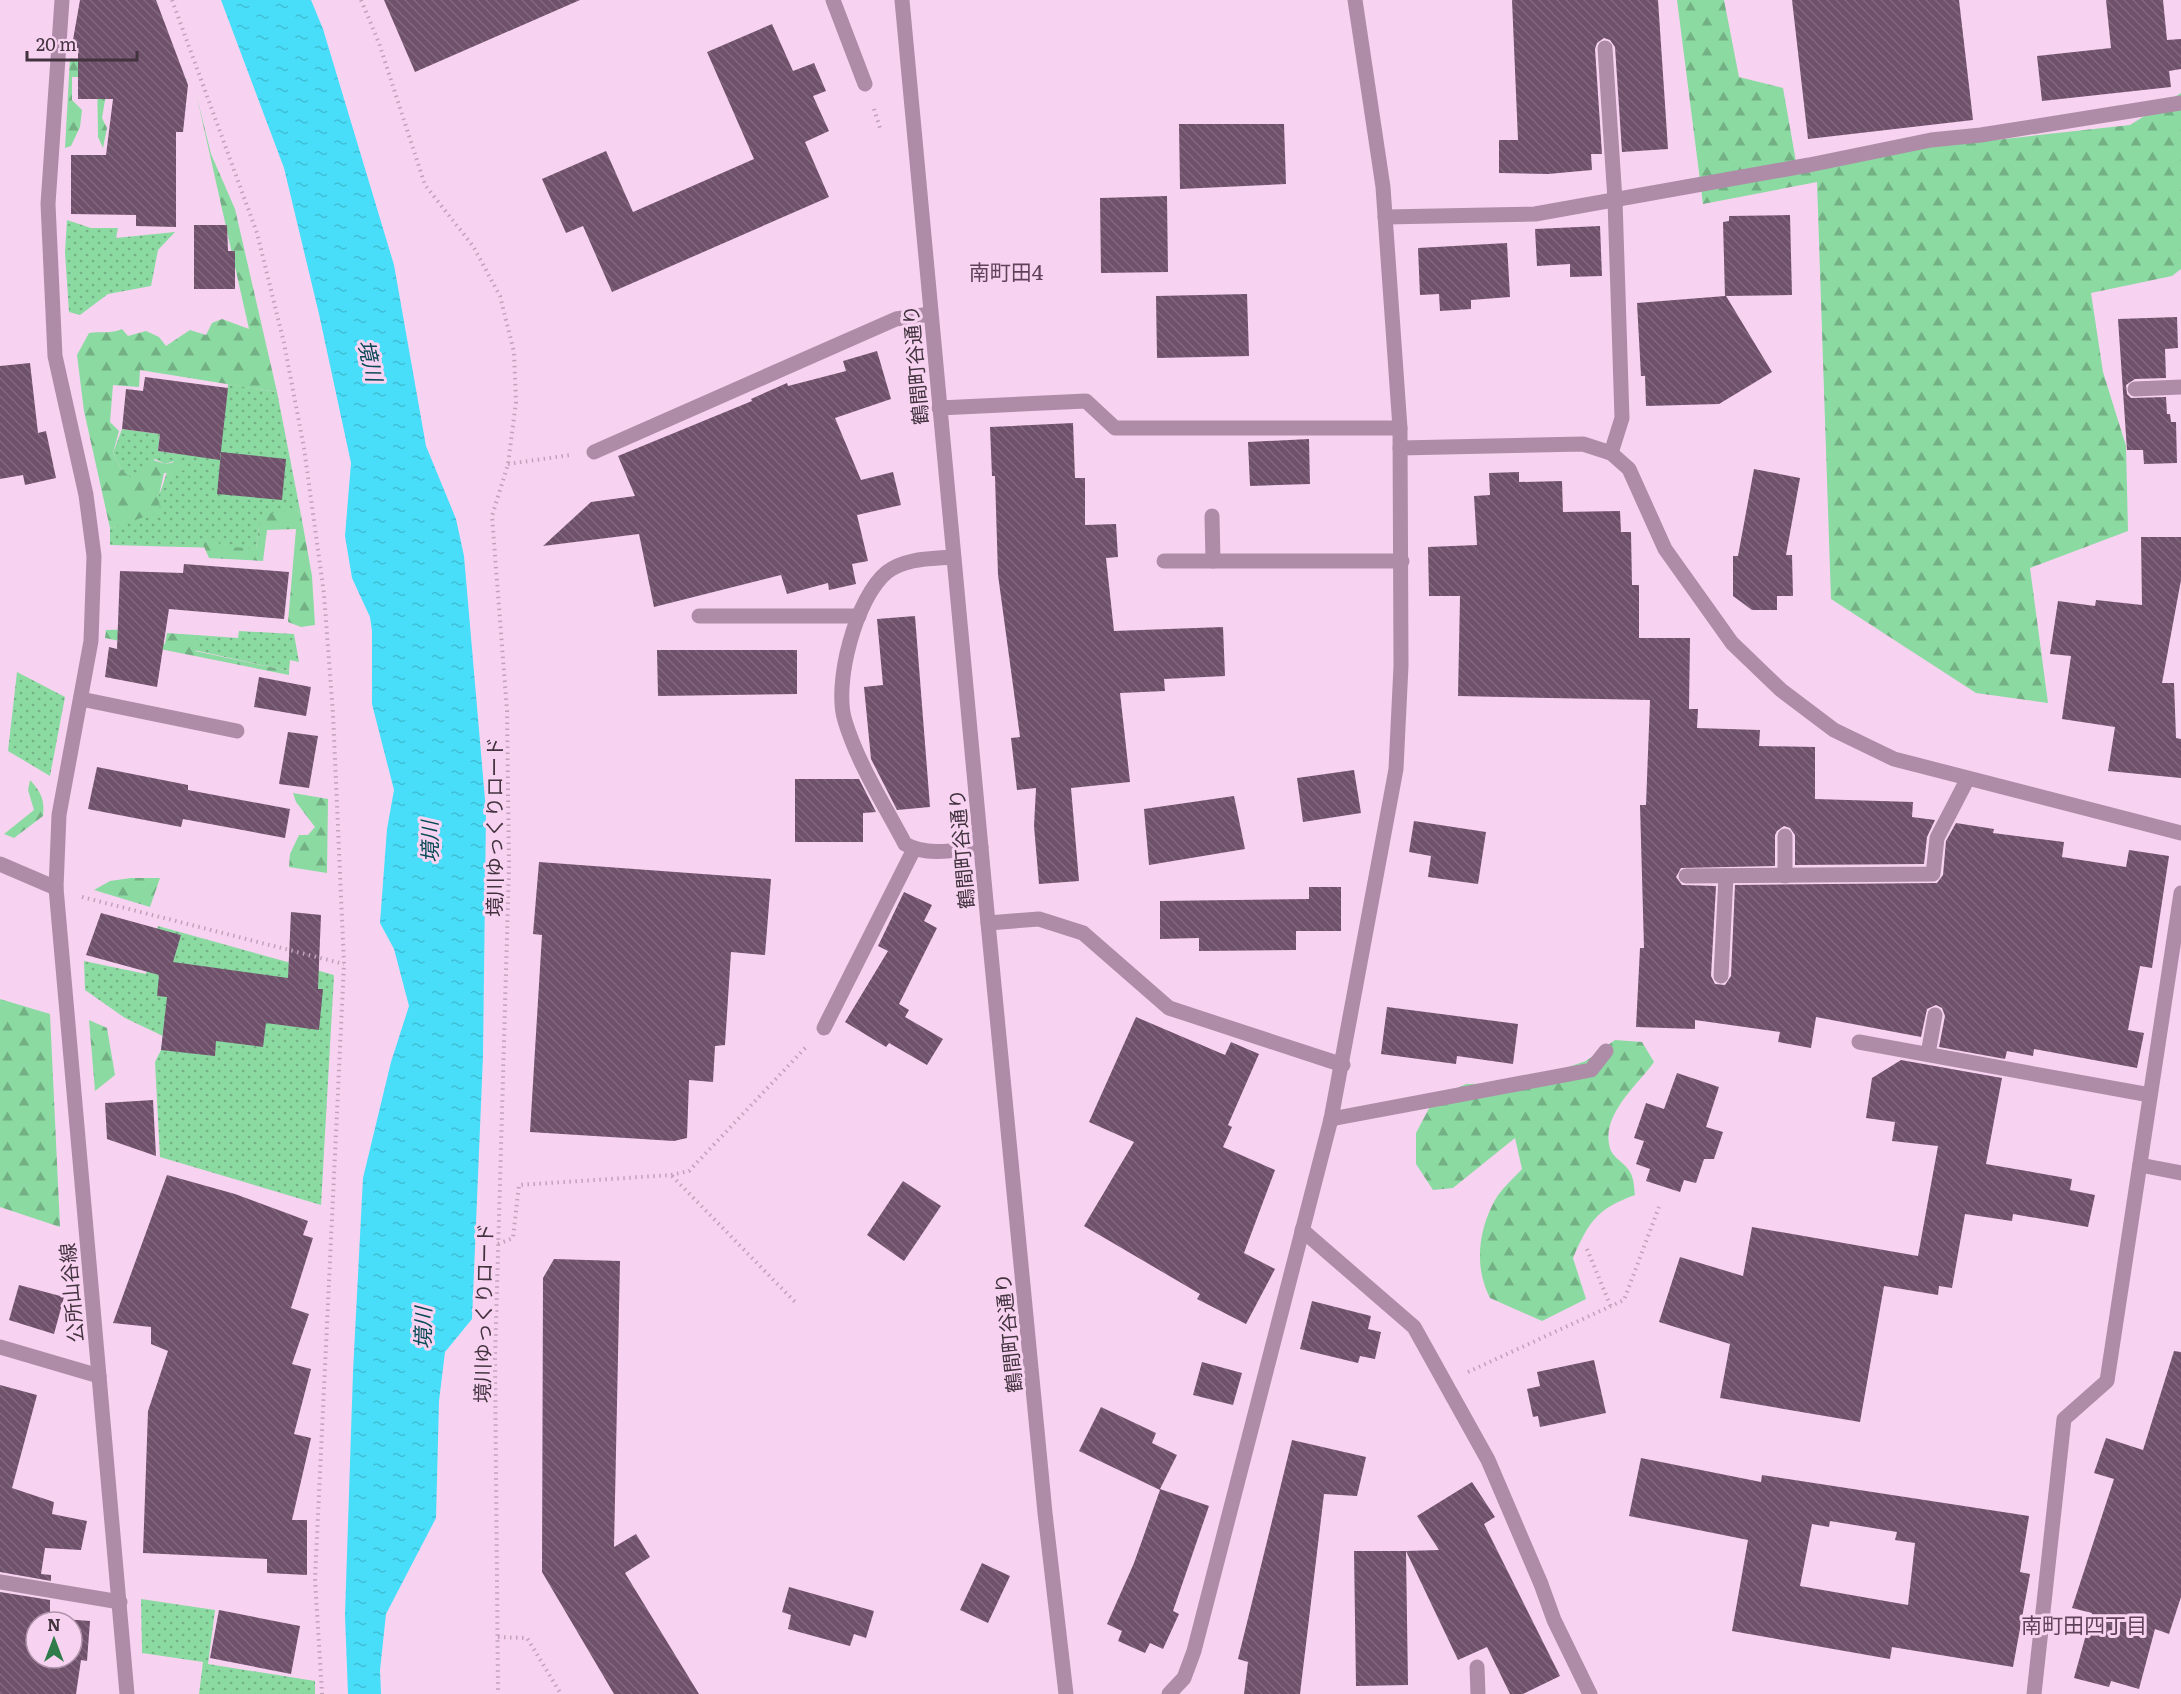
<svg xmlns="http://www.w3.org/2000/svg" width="2181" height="1694" viewBox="0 0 2181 1694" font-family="Literata,'Noto Sans JP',serif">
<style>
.grass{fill:url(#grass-dots)}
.forest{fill:url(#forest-firs)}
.water{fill:url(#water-ripples)}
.building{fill:url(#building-back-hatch);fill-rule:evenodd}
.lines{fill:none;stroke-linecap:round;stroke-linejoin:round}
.path{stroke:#c0a2ba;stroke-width:4;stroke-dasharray:1.5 4.5;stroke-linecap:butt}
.minor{stroke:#ae8ca8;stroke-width:15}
.labels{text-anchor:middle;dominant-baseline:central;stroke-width:6;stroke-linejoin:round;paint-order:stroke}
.street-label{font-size:20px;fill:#42333f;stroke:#f8d3f1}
.neighbourhood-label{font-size:21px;fill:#5f415a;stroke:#f8d3f1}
.water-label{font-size:21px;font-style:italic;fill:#074a55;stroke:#f8d3f1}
</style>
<defs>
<pattern id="grass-dots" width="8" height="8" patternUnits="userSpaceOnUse" patternTransform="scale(1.5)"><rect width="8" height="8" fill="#8bdaa1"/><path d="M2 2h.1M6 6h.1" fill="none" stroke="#73b185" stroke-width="1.8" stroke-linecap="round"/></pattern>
<pattern id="forest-firs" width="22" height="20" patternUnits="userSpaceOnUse" patternTransform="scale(1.5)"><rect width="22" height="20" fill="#8bdaa1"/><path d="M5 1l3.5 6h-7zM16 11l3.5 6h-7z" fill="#73b185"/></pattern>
<pattern id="water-ripples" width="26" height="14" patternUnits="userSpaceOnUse" patternTransform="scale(1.5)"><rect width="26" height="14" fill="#48ddf8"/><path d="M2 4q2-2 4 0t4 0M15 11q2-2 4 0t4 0" fill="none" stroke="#40bed6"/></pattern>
<pattern id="building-back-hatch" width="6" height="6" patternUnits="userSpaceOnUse" patternTransform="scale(1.5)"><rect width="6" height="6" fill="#70516b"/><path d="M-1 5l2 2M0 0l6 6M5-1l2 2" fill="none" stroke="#81687d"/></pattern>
</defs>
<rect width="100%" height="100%" fill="#f8d3f1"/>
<g class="grass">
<polygon points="67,220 91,228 118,228 116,238 175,232 158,250 151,286 108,294 80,315 69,312 65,252"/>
<path d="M228,384L277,392L301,515L297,510L259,526L256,549L110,545V528C129,522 146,512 158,496C165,485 163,475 174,461L165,464L155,459L145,467L135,483L121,469L113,453L122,429L160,434L158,451L178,454L222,437Z"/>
<polygon points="239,631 294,634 299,662 290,660 289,671 194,650 196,635 238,638"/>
<polygon points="17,672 65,697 50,776 8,751"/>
<polygon points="158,926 334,975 321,1205 160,1157 155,1062 161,1050 163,1036 125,1018 85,990 84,961 146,974"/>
<polygon points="141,1599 215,1610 208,1664 315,1681 315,1694 199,1694 203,1662 142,1653"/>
</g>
<g class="forest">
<polygon points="1677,0 1724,0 1739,77 1783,88 1796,162 2130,125 2181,93 2181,269 2172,276 2091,293 2103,372 2126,446 2128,531 2030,568 2048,703 1976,693 1831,599 1817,182 1703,204"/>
<polygon points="70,58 176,75 188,80 110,70 102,118 107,128 103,148 98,137 97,77 72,77 72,100 82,110 80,127 71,146 65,148"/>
<path d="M196,93L211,154L235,209L277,392L140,370L139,387L113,385L110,422L119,431L113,453L121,469L135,482L150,459L165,464L187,460L188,466L179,474L164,473L159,495L160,512L110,528L84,411L77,355L89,333C101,331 111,334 122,329L128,336L146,331L159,337L166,346L190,330L206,335L212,323L222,319L249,329Z"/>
<polygon points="297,510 301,515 312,576 315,625 301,627 288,622 296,529 267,530 263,561 209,558 202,542 207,536 218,540 220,546 256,549 259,526 270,513"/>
<polygon points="140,629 139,642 165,644 167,633 196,635 195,651 289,671 289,675 105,638 106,630"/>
<path d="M30,780C41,792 45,800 43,816L14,838L4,834L34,810L28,790Z"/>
<polygon points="293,793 328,799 327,873 289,867 290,854 299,835 308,835 315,827 296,802"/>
<polygon points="131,878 160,878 150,907 94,890 110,881"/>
<polygon points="0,999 50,1014 60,1227 0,1207"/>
<polygon points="89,1020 107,1028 115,1075 95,1091"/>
<path d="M1615,1040L1642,1042L1654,1062C1637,1086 1598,1117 1611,1151C1615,1159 1626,1164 1630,1172C1634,1178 1634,1188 1635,1195C1597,1209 1589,1221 1573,1258L1586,1299L1542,1321L1490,1298C1474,1267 1478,1231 1495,1200C1501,1189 1513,1179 1522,1169L1515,1138L1453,1188L1433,1190L1416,1164V1133L1434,1099L1466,1084L1520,1083L1586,1061Z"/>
</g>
<polygon class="water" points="221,0 311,0 323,29 394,265 426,446 456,519 464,556 486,811 483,1056 472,1319 445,1352 439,1401 436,1518 386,1614 380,1670 381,1694 348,1694 345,1615 353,1372 363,1178 391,1062 409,1006 394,949 380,923 387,829 394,790 372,704 372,631 370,617 352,578 345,536 351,463 319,314 284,168"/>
<g class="building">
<polygon points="80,0 156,0 188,85 183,132 176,132 176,227 136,226 136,215 71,214 71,155 106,155 113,99 78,99 78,52 71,51"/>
<polygon points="384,0 580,0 415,72"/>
<polygon points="1512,0 1658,0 1668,149 1622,152 1615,47 1610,40 1604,38 1597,43 1595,49 1602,154 1591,154 1592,170 1548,174 1499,173 1499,140 1518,140"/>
<polygon points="1792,0 1959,0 1973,120 1808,139"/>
<polygon points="2106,0 2163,0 2167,40 2181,39 2181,69 2169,71 2171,87 2042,101 2037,56 2111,48"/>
<polygon points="772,24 793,71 814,63 826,91 813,96 829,131 805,142 829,197 612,292 583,226 566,233 542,179 606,151 633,212 754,159 707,52"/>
<polygon points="1179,124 1284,124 1286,184 1180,189"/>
<polygon points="1167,196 1168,272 1101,273 1100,198"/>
<polygon points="1790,215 1792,295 1726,296 1772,372 1719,404 1646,406 1645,376 1641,376 1637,303 1725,296 1723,222 1729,221 1729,216"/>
<polygon points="194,225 227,225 228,251 235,251 235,289 194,289"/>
<polygon points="1600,226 1602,276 1570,277 1570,264 1537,266 1535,229"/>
<polygon points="1507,243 1510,297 1471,300 1471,309 1440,311 1439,294 1420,295 1418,248"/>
<polygon points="1247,294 1249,356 1157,358 1156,296"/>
<polygon points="2177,317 2178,348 2165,349 2166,378 2135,379 2126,385 2127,394 2131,398 2166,397 2167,414 2170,414 2171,422 2176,422 2177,463 2144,464 2143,450 2127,450 2118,319"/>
<polygon points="877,351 891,399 835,418 861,480 893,472 901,505 857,515 868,561 852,564 856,584 829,590 828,583 787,594 781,575 654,607 639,534 543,546 591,502 635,496 618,456 752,401 751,399 787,383 788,386 846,371 843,361"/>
<polygon points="30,363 38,433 46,431 56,478 25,485 23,475 0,479 0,366"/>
<polygon points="145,377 228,388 220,460 158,451 160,434 122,429 126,389 143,391"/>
<polygon points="1073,423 1075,478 1085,478 1085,525 1116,524 1118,557 1106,558 1114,631 1223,627 1225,676 1164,679 1165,691 1120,693 1130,782 1071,788 1079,881 1039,884 1034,826 1036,788 1017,790 1011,738 1020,737 998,575 995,476 992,476 990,427"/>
<polygon points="1309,439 1310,484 1250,486 1248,442"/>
<polygon points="221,452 286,459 282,500 217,494"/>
<polygon points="1754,469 1800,478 1786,555 1792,555 1793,596 1777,596 1777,610 1752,610 1733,596 1733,556 1738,556"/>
<polygon points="1519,472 1519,482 1562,481 1563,512 1620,511 1621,532 1631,532 1632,585 1639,585 1639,638 1690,638 1689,709 1698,709 1697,728 1760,730 1759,746 1815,747 1815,799 1913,802 1912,817 1935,820 1927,837 1924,864 1795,865 1795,835 1790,828 1784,826 1777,831 1775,835 1775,866 1681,868 1676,877 1682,885 1716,886 1711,976 1715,984 1725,985 1731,976 1735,885 1937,883 1943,875 1946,841 1956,823 1994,829 1993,833 2064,842 2062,857 2126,867 2129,850 2169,856 2152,968 2140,966 2128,1030 2144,1033 2137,1068 2034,1049 2033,1056 2007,1051 2005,1059 1939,1047 1945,1016 1942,1008 1936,1005 1927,1009 1921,1037 1816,1017 1811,1048 1778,1042 1780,1032 1695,1020 1695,1029 1636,1027 1640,948 1644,948 1640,805 1646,805 1650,700 1458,696 1460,596 1429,596 1428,547 1477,545 1474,496 1490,495 1489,473"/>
<polygon points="2141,537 2181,537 2181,580 2162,683 2174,683 2176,738 2181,739 2181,778 2108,771 2115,727 2062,719 2071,656 2050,654 2058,601 2095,606 2096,600 2142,605"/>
<polygon points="184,564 289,572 284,619 169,609 157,687 105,677 109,647 117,649 120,571 183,573"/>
<polygon points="915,616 930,807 897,810 871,759 864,687 883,685 877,619"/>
<polygon points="657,650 797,650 797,694 658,696"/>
<polygon points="259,677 311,687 306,716 254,707"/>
<polygon points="288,732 318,736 309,788 279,784"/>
<polygon points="97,767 188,785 188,790 290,809 285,838 183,819 181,827 88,809"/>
<polygon points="1354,770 1361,813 1303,822 1297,778"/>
<polygon points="795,779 859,779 876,812 863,813 863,842 795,842"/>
<polygon points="1234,796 1245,849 1149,865 1144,809"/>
<polygon points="1414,821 1486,832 1478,884 1428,877 1431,856 1409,852"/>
<polygon points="539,862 771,879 765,955 731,952 725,1045 715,1046 713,1082 689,1080 687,1138 674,1141 530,1132 542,935 533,934"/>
<polygon points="1309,887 1341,887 1341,931 1296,931 1296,950 1199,951 1199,938 1160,939 1160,901 1309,899"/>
<polygon points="904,892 932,905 924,921 937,928 899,1004 909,1010 905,1017 943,1039 927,1065 889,1043 886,1047 845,1022 888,951 878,946"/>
<polygon points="291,912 321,915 318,989 323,989 319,1030 266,1023 263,1047 216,1041 215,1056 161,1050 167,997 157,996 159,975 86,955 101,913 181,935 173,962 288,978"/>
<polygon points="1387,1007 1518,1024 1513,1064 1457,1056 1456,1064 1381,1054"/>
<polygon points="1136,1017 1225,1055 1231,1042 1259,1054 1228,1125 1232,1127 1223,1147 1275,1170 1244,1253 1275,1269 1246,1324 1197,1299 1200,1294 1084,1226 1134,1142 1089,1122"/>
<polygon points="1901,1060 2002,1078 1986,1164 2072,1179 2070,1190 2095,1195 2088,1227 2013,1214 2012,1221 1965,1214 1952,1288 1939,1286 1938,1295 1884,1286 1860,1422 1720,1398 1730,1344 1659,1322 1680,1257 1743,1276 1752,1227 1918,1256 1938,1146 1892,1141 1895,1122 1866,1118 1872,1078"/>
<polygon points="1677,1073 1719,1087 1706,1127 1723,1132 1714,1159 1704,1159 1696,1183 1684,1180 1680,1192 1646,1181 1650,1169 1636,1164 1644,1141 1634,1138 1646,1103 1664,1109"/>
<polygon points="153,1100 156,1156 107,1139 105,1103"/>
<polygon points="167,1175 235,1194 308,1221 303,1235 313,1238 291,1308 309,1314 292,1364 311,1369 294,1434 311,1438 292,1520 307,1520 307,1575 267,1573 267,1559 143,1553 148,1411 168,1351 151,1344 151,1327 113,1323"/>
<polygon points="903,1181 941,1206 904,1261 867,1235"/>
<polygon points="554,1259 620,1261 614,1547 636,1534 650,1557 625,1573 699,1694 614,1694 542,1572 543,1278"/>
<polygon points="19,1285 64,1297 54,1334 9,1320"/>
<polygon points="1312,1301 1371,1316 1368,1329 1381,1332 1375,1359 1360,1356 1358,1363 1300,1349"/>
<polygon points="2174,1351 2181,1352 2181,1597 2169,1634 2155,1629 2139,1689 2111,1681 2109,1687 2074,1678 2092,1613 2072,1608 2114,1479 2094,1473 2106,1438 2143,1450"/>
<polygon points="1594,1360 1606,1413 1540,1427 1538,1416 1533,1417 1527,1389 1540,1386 1537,1372"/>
<polygon points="1202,1362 1242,1373 1233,1405 1193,1395"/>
<polygon points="0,1385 37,1395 12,1488 54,1502 52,1514 87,1521 81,1550 45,1548 41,1574 51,1575 51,1581 0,1572"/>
<polygon points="1101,1407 1156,1433 1152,1443 1177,1455 1160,1489 1209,1506 1173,1611 1179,1614 1163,1649 1150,1643 1145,1653 1118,1641 1122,1631 1107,1624 1134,1563 1160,1490 1079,1451"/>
<polygon points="1292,1440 1366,1457 1357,1496 1324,1494 1300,1694 1244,1694 1248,1662 1238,1659"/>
<path d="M1641,1458L1761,1482L1762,1475L2029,1516L2020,1572L2030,1574L2013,1667L1892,1647L1890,1659L1732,1631L1748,1540L1629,1516ZM1830,1521L1897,1532L1895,1540L1915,1543L1908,1605L1800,1586L1812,1524L1829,1527Z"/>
<polygon points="1472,1482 1495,1517 1484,1524 1560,1676 1523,1694 1510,1694 1487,1647 1458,1660 1406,1551 1439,1550 1417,1516"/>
<polygon points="1354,1551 1406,1551 1408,1685 1356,1686"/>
<polygon points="982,1563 1010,1576 988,1623 960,1610"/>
<polygon points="789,1587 874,1611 866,1638 854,1634 850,1646 788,1629 791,1615 782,1612"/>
<path d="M0,1592L50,1600V1618L90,1621L87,1661L81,1660L76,1694H0ZM36,1622H72V1658H36Z"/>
<polygon points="219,1610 300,1626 291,1674 210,1658"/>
</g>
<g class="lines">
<g class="path">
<polyline points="172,0 257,233 284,343 304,448 324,594 333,714 344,964 315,1579 322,1694"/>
<polyline points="361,0 379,43 425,185 473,246 500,296 514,352 516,402 508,464 492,516 507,711 509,865 495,1359 498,1694"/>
<polyline points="874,109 880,128"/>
<polyline points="508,464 570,455"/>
<polyline points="82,897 344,964"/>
<polyline points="672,1176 795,1302"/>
<polyline points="498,1244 513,1238 519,1185 671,1175 689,1171 807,1046"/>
<polyline points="1587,1249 1611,1307"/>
<polyline points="1468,1372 1624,1300 1659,1207"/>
<polyline points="498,1637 527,1638 561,1694"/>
</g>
<g class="minor">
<polyline points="62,0 48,204 55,356 86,495 94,556 91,641 59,815 56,888 127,1694"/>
<polyline points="833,0 865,84"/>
<polyline points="902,0 988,923 1045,1513 1066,1694"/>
<polyline points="1605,48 1615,200 1622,418 1611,453"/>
<polyline points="1385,217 1535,214 1809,165 1931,140 1981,135 2181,103"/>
<polyline points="2135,389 2181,387"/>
<polyline points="939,408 1086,401 1115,428 1400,428"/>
<polyline points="1400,448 1583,444 1611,453 1629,469 1665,549 1732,643 1781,690 1834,730 1894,759 2181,833"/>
<polyline points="594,452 896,319 930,314"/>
<polyline points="1212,516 1213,561"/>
<path d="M953,557C930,559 906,558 887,572C856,597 833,684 845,721C858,764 884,804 905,844C928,857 956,850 981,847"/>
<polyline points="1164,561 1402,561"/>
<polyline points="699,616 859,616"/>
<polyline points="81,699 237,731"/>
<polyline points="1785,836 1785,876"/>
<polyline points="0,864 56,888"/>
<polyline points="1686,876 1933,874 1937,838 1967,780"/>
<polyline points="988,923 1039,919 1083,933 1169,1008 1343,1065"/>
<polyline points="1721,976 1726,876"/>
<polyline points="824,1028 914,849"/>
<polyline points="1859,1042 2150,1095"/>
<polyline points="1928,1054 1935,1015"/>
<polyline points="1331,1119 1591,1070 1606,1051"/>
<polyline points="2140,1165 2181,1173"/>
<polyline points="1302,1230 1414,1327 1488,1460 1541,1584 1554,1620 1590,1694"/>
<polyline points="0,1347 99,1376"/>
<polyline points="0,1582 120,1602"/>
<polyline points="1477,1667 1478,1694"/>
<polyline points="1169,1694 1184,1678 1194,1651 1331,1119 1396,769 1401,666 1400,428 1383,187 1355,0"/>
<polyline points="2034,1694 2064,1419 2107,1381 2181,893"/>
</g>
</g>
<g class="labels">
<g class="street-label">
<text transform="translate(914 365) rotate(-95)">鶴間町谷通り</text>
<text transform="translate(493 827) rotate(-90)">境川ゆっくりロード</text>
<text transform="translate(960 849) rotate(-95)">鶴間町谷通り</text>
<text transform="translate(70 1293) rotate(-95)">公所山谷線</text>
<text transform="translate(482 1313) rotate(-89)">境川ゆっくりロード</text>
<text transform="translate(1007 1333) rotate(-96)">鶴間町谷通り</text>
</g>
<g class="neighbourhood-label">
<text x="1006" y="270">南町田4</text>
<text x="2084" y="1623">南町田四丁目</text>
</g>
<g class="water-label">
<text transform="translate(372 360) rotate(77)">境川</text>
<text transform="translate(428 842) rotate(-91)">境川</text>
<text transform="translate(421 1328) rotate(-89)">境川</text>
</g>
</g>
<g transform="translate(54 1640)"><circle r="28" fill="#f8d3f1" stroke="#af93aa" stroke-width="1.5"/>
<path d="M0-4.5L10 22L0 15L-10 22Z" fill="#2f7b4a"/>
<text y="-9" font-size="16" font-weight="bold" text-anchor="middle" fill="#42333f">N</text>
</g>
<path d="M27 51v9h110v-9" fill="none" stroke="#42333f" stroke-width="3"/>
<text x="36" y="51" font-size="18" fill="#42333f" stroke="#f8d3f1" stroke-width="4.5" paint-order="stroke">20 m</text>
</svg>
